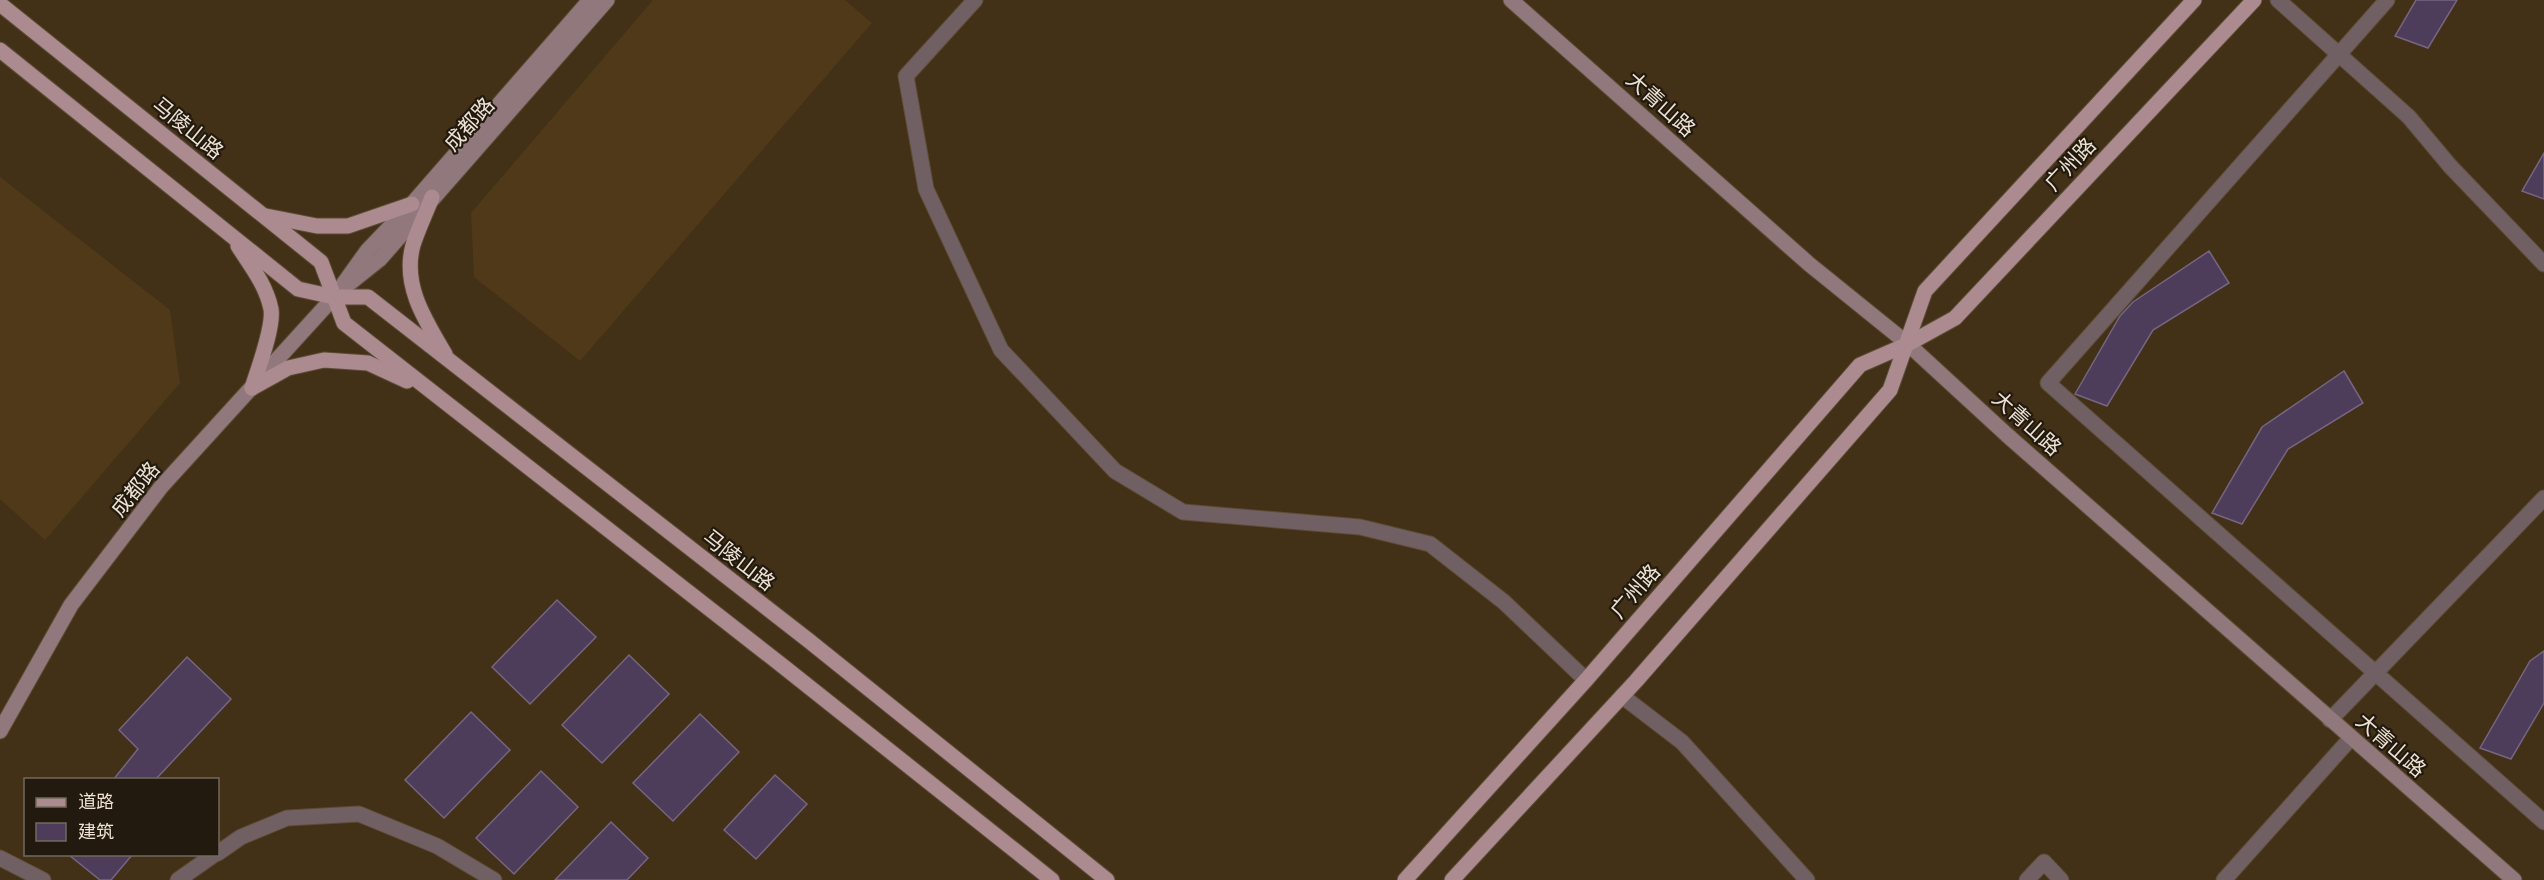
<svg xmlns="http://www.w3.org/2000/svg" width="2544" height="880" viewBox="0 0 2544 880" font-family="Inter,'Noto Sans SC',sans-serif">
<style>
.built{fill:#503919}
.building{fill:#4e3d5a;stroke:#766581;stroke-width:1.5}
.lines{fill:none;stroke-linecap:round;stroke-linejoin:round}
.street-casing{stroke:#5d4c35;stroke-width:17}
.secondary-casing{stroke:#5d4c35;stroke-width:17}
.primary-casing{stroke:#5d4c35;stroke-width:17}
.street{stroke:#706063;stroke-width:15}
.secondary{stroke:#91787c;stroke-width:15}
.primary{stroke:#ab8a90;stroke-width:15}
.labels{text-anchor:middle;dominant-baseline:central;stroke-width:4.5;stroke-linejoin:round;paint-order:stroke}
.street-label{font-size:21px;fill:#ede2d3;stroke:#221a0f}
</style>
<rect width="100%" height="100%" fill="#423017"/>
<g class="built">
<polygon points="653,0 845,0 872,23 580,361 474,277 471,213"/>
<polygon points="0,177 170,310 180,383 45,540 0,499"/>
</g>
<g class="building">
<polygon points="2416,0 2457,0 2428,48 2395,36"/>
<polygon points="2544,153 2544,199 2522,191"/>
<polygon points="2209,251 2229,283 2153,330 2107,406 2075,394 2120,316 2133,302"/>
<polygon points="2344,371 2363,403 2288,449 2242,524 2212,513 2262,427"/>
<polygon points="557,600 596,637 530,704 492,667"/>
<polygon points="2544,651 2544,703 2511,759 2480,748 2530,661"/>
<polygon points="629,655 669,694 602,763 562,725"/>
<polygon points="187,657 231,699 155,780 113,780 138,749 119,730"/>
<polygon points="471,712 510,750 444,818 405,780"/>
<polygon points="700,714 739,752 673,821 633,783"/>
<polygon points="541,771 578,807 514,874 476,838"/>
<polygon points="775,775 807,804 756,859 724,830"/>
<polygon points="611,822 648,858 627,880 555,880"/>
<polygon points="69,855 132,855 111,880 100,880"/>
</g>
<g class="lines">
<g class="street-casing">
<g id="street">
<polyline points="975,0 906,76 926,189 1001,350 1115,471 1183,512 1360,527 1430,544 1504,602 1586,680"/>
<polyline points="2278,0 2409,117 2450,166 2544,264"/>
<polyline points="2387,0 2048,383 2544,822"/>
<polyline points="1622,696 1682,742 1807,880"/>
<polyline points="2330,720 2544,498"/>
<polyline points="218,853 241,837 287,818 359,814 437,846 494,880"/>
<polyline points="0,858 43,880"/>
<polyline points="178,880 215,854"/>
<polyline points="2027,880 2044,862 2061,880"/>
<polyline points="2224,880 2351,738"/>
</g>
</g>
<g class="secondary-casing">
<g id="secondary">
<polyline points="1511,0 1809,264 1908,344 2007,435 2514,880"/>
<polyline points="350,283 380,259 607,0"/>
<polyline points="0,731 71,605 161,487 334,297 367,251 412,204 590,0"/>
</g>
</g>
<g class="primary-casing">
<g id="primary">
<polyline points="0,4 321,262 344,323 784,667 1052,880"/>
<polyline points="0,50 298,289 334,297 368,297 808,640 1107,880"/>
<path d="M432,197C426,213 418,229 413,245C402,285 425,320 445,354"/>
<polyline points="266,216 317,226 348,226 412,204"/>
<path d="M238,246C251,266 266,285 271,309C274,327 258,369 252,388"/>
<polyline points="252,388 288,368 324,360 368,363 407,381"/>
<polyline points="1405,880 1586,680 1860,365 1908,344 1955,318 2254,0"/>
<polyline points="1452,880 1636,681 1890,390 1925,291 2194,0"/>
</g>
</g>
<use href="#street" class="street"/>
<use href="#secondary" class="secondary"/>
<use href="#primary" class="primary"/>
</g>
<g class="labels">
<g class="street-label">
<text transform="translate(1661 104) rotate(42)">大青山路</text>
<text transform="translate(469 124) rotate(-48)">成都路</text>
<text transform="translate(188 128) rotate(39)">马陵山路</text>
<text transform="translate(2070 164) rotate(-47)">广州路</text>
<text transform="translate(2027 423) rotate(42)">大青山路</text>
<text transform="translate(135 489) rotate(-51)">成都路</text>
<text transform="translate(739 560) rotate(38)">马陵山路</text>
<text transform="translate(1635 591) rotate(-49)">广州路</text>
<text transform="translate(2391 745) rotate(41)">大青山路</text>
</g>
</g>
<rect x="24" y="778" width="195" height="78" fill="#221a0f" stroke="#736a5d" stroke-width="1.5"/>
<rect x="36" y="798" width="30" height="9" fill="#ab8a90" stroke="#736a5d" stroke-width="1.5"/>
<text x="78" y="808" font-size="18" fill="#ede2d3">道路</text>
<rect x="36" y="823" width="30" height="18" fill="#4e3d5a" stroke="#736a5d" stroke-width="1.5"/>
<text x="78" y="838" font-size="18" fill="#ede2d3">建筑</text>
</svg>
